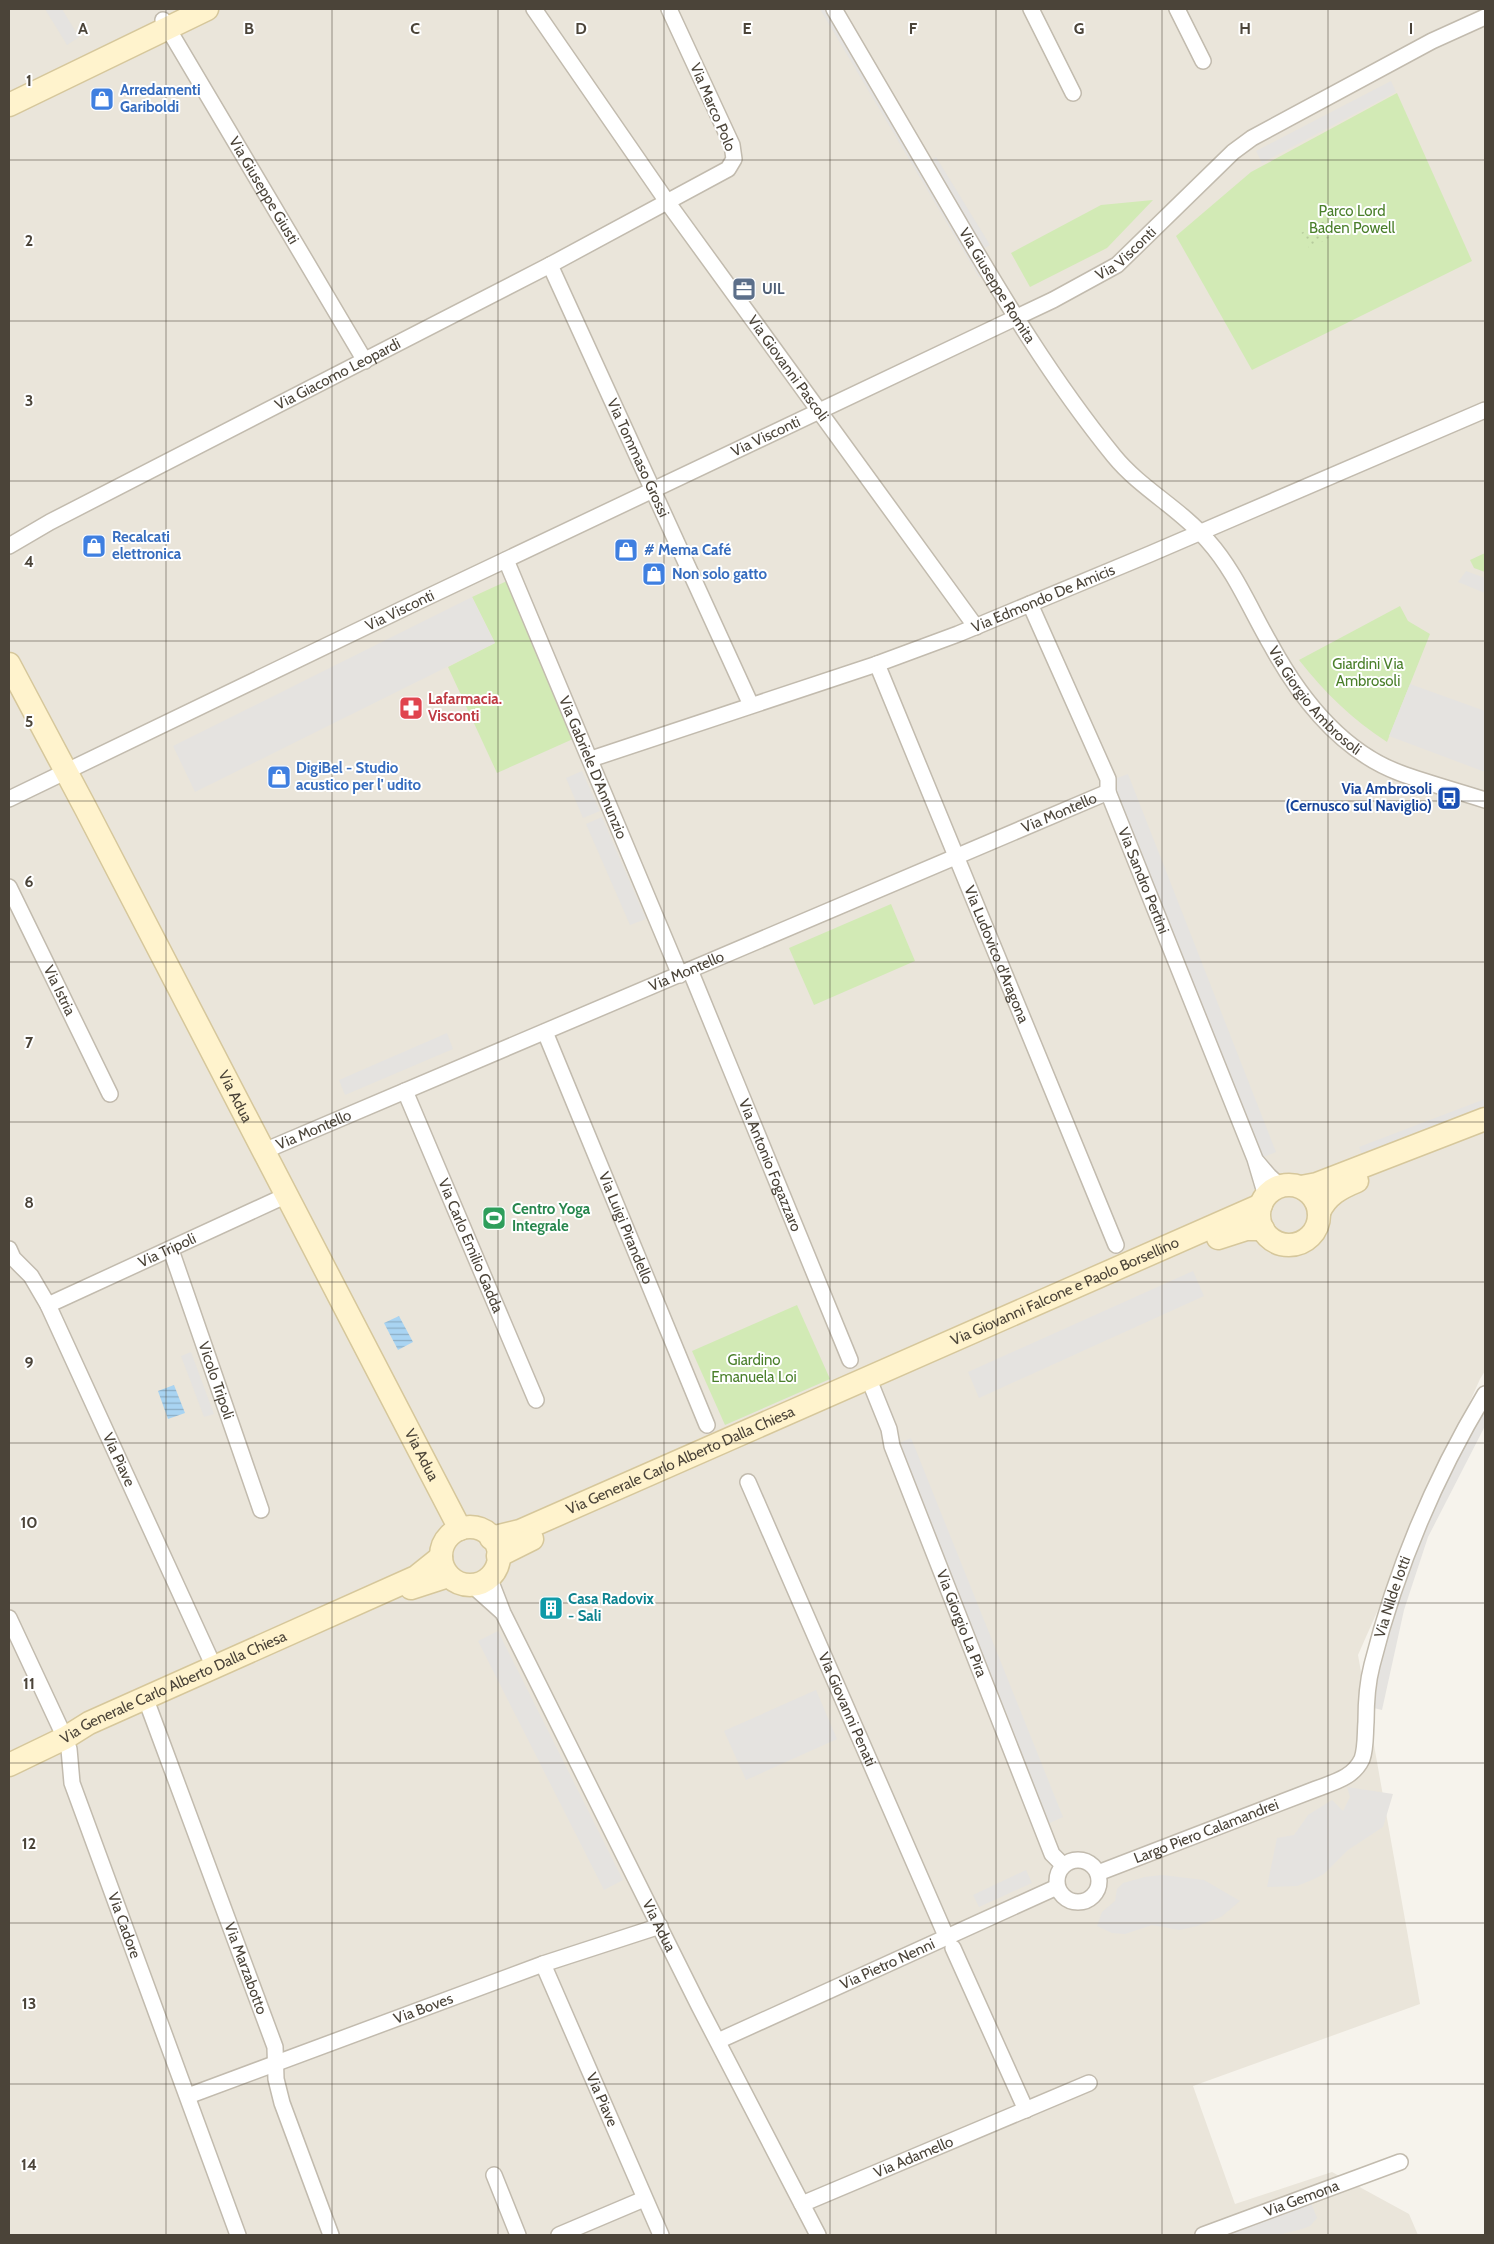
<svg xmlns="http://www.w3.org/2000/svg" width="1494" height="2244" viewBox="0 0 1494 2244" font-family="Cabin,sans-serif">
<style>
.residential{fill:#eae5da}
.park{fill:#d2eab5}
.garden{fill:url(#garden-dots)}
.parking{fill:#e5e3e0}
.water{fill:url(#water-rules)}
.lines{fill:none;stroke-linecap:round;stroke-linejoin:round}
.street-casing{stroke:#c2bbae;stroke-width:18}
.secondary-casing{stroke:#d6c79b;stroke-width:25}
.street{stroke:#fff;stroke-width:15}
.secondary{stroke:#fff3cd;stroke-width:22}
.grid{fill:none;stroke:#4b4439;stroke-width:1;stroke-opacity:0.55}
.labels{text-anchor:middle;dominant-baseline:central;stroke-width:4;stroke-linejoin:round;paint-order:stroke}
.shop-label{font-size:15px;font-weight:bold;fill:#366cbe;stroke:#fff;text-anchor:start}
.street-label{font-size:15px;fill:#4b4439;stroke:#fff}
.park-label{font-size:15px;fill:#4a7f2a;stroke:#fff}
.service-label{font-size:15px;font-weight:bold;fill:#4e5e75;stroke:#fff;text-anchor:start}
.health-label{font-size:15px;font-weight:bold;fill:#be3a42;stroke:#fff;text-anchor:start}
.transit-label{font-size:15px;font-weight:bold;fill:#164399;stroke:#fff;text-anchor:end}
.leisure-label{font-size:15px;font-weight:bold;fill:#27864d;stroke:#fff;text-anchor:start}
.culture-label{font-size:15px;font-weight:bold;fill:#0d838f;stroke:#fff;text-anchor:start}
.grid-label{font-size:16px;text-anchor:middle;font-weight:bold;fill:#4b4439;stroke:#fff;stroke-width:4;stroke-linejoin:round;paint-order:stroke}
</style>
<defs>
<pattern id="garden-dots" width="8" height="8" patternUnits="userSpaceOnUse" patternTransform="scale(1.25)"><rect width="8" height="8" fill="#d2eab5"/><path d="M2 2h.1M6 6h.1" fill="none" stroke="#b6ca9c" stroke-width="1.8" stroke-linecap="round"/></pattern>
<pattern id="water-rules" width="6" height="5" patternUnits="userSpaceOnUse" patternTransform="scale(1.25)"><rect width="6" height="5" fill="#a9d4f2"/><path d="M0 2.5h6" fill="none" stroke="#8caec5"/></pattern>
</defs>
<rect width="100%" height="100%" fill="#f6f3ec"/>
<polygon class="residential" points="9,9 1485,9 1485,1371 1480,1379 1358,1655 1420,2004 1193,2086 1235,2204 1332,2172 1409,2214 1418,2235 9,2235"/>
<g class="park">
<polygon points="1397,93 1472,261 1252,370 1176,236 1251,172"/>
<polygon points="1153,200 1107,248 1030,287 1011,253 1101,205"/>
<polygon points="1485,553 1485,572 1474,568 1470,560"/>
<polygon points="507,581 573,739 497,773 448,667 495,643 472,597"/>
<path d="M1400,606L1408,621L1430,634L1387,742C1352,719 1325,693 1299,660Z"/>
<polygon points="891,904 915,961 814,1005 789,948"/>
<polygon points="797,1305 830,1379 725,1425 692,1351"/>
</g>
<polygon class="garden" points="1324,221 1332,237 1309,248 1301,233"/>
<g class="parking">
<polygon points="45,9 62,9 79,37 67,45"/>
<polygon points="820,9 829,9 985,273 979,277"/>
<polygon points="1391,81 1396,92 1262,163 1256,151"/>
<polygon points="936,157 990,245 983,249 930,161"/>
<polygon points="1466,571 1485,578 1485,593 1458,582"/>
<polygon points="472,597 495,643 195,792 173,746"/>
<polygon points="1410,684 1485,711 1485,772 1389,736"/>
<polygon points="582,771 600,811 583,818 566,778"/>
<polygon points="1128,774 1276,1152 1261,1158 1112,780"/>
<polygon points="103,815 256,1110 251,1113 97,818"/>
<polygon points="602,817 646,919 630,925 586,824"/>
<polygon points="447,1033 453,1049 345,1095 339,1080"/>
<polygon points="1485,1099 1485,1119 1367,1165 1359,1147"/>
<polygon points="1193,1271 1204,1296 979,1398 968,1372"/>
<polygon points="191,1352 214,1414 204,1417 181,1356"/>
<polygon points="1485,1393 1485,1426 1428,1537 1404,1610 1382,1710 1365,1706 1385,1615"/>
<polygon points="911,1438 1063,1817 1043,1826 892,1446"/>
<polygon points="498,1631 623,1880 604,1890 478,1641"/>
<polygon points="816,1690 837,1739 746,1780 724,1731"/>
<polygon points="1347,1787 1393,1794 1383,1827 1348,1850 1324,1874 1312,1880 1297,1886 1267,1887 1277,1838 1294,1835 1308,1815 1332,1800 1343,1811 1350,1797"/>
<polygon points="1026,1870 1032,1883 979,1907 973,1895"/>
<polygon points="1162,1875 1204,1880 1240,1901 1221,1917 1197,1926 1179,1930 1152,1925 1125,1934 1112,1933 1097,1926 1102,1912 1115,1901 1117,1889 1123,1883 1145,1877"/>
<polygon points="1308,2195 1317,2218 1310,2226 1302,2229 1278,2235 1203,2235"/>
</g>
<g class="water">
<polygon points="399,1316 413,1342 398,1350 384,1323"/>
<polygon points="174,1385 185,1413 168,1419 158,1391"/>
</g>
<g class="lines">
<g class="street-casing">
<g id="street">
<path id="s1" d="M534,9L668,203L976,627"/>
<path id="s2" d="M834,9C874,77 914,146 954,214C1003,298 1053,381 1114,456C1141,489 1181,509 1208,541C1235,571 1251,611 1271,645C1300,698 1341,751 1400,773C1427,783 1457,791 1485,800"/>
<polyline points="1031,9 1073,93"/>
<polyline points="1177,9 1203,61"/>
<path id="s3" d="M163,20L365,361"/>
<path id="s4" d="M550,265L751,705"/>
<path id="s5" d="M9,546L50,522L550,265L728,169L734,159L732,145L669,9"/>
<path id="s6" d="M506,560L680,975"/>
<path id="s7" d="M1030,604L1108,779V792L1255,1159L1266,1196"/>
<path id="s8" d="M877,664L1116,1245"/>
<path id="s9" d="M591,759L877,664L958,634L1150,554L1485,410"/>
<path id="s10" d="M9,799L417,602L1053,300L1117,265L1233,152L1252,138L1432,41L1485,17"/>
<path id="s11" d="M9,887L110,1094"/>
<path id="s12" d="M690,970L850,1360"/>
<path id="s13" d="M545,1032L707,1425"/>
<path id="s14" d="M405,1091L536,1400"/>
<path id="s15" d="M264,1151L1108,792"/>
<polyline points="1257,1162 1269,1176 1280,1186"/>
<path id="s16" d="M9,1249L13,1258L31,1276L48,1305L214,1667"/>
<path id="s17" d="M171,1250L261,1510"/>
<path id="s18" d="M48,1305L287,1195"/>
<path id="s19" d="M868,1377L889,1429L892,1446L1052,1854L1063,1865"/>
<path id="s20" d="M748,1482L946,1936"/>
<path id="s21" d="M489,1577L503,1613L699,2006L818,2235"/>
<polyline points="472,1585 501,1611"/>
<path id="s22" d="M9,1618L65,1738L69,1749L72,1783L238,2235"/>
<path id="s23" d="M148,1705L275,2047L276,2079L282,2103L331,2235"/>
<circle cx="1078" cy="1881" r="21"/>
<path id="s24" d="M1098,1873L1316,1789C1334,1782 1353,1778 1362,1759C1366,1748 1365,1734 1366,1722C1366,1703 1367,1684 1372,1665C1396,1569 1434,1479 1485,1394"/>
<polyline points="953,1948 1026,2110"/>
<path id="s25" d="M543,1964L661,2235"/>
<path id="s26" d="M718,2041L1057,1887"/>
<path id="s27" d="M188,2096L543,1964L660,1926"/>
<polyline points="494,2175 518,2235"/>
<path id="s28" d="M802,2204L1089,2083"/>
<polyline points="559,2235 644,2199"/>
<path id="s29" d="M1203,2235L1400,2162"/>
</g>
</g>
<g class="secondary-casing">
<g id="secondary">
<polyline points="9,105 207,9"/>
<path id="s30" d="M9,664L86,809L460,1529"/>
<circle cx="1289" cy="1215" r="30"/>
<polyline points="1301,1187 1317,1184 1485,1119"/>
<path d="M1319,1212C1327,1195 1340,1188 1357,1181"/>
<polyline points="1218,1238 1246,1229 1263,1229"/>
<circle cx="470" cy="1556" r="29"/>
<path id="s31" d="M491,1538L520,1531L1261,1205"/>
<polyline points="498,1556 532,1539"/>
<polyline points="411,1588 448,1576"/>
<path id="s32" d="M9,1765L65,1738L89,1723L416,1577L441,1557"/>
</g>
</g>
<use href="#street" class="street"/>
<use href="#secondary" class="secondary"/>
</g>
<path class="grid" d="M166,9V2235M332,9V2235M498,9V2235M664,9V2235M830,9V2235M996,9V2235M1162,9V2235M1328,9V2235M9,160H1485M9,321H1485M9,481H1485M9,641H1485M9,801H1485M9,962H1485M9,1122H1485M9,1282H1485M9,1443H1485M9,1603H1485M9,1763H1485M9,1923H1485M9,2084H1485"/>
<defs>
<g id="shop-square" transform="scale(1.25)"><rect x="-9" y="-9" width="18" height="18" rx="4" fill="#3f7fe0" stroke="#fff"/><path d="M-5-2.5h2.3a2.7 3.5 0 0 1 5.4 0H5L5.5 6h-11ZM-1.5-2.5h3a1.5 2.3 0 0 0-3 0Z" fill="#fff"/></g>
<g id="office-square" transform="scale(1.25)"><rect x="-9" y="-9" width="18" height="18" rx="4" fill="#5c6f8a" stroke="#fff"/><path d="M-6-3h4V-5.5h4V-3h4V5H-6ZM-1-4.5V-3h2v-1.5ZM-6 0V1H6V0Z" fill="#fff"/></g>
<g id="pharmacy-square" transform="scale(1.25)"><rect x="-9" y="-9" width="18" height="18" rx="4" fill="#e0444e" stroke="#fff"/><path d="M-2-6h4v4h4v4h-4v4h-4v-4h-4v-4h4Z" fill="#fff"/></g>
<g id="bus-square" transform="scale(1.25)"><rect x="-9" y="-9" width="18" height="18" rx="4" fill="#1a4fb4" stroke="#fff"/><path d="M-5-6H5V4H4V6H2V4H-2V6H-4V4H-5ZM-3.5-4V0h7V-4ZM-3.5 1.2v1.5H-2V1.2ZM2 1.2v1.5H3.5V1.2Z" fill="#fff"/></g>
<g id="stadium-square" transform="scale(1.25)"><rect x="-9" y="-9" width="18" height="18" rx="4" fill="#2e9e5b" stroke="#fff"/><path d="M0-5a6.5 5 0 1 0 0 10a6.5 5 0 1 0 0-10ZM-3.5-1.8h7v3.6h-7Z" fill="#fff"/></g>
<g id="building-square" transform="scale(1.25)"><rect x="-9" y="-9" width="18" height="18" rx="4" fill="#0f9aa8" stroke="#fff"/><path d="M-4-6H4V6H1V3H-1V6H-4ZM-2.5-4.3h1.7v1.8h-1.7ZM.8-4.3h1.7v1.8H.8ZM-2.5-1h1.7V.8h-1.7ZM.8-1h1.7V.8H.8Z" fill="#fff"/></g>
</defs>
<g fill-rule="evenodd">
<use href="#shop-square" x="102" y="99"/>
<use href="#office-square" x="744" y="289"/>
<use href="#shop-square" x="94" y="546"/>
<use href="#shop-square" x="626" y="550"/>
<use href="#shop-square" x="654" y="574"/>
<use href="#pharmacy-square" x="411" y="708"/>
<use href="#shop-square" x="279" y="777"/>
<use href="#bus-square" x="1449" y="798"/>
<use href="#stadium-square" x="494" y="1218"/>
<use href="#building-square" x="551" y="1608"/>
</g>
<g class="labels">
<g class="shop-label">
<text x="120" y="90">Arredamenti<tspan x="120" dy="17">Gariboldi</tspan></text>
<text x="112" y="537">Recalcati<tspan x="112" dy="17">elettronica</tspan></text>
<text x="644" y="550"># Mema Café</text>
<text x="672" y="574">Non solo gatto</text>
<text x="296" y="768">DigiBel - Studio<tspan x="296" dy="17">acustico per l' udito</tspan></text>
</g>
<g class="street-label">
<text transform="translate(713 107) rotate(67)">Via Marco Polo</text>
<text stroke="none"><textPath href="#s3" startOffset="198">Via Giuseppe Giusti</textPath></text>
<text stroke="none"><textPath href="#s10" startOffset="1244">Via Visconti</textPath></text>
<text stroke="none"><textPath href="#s2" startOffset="321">Via Giuseppe Romita</textPath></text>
<text stroke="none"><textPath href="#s1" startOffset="440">Via Giovanni Pascoli</textPath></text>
<text stroke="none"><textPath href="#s5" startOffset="371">Via Giacomo Leopardi</textPath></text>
<text stroke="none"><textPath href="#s10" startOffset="839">Via Visconti</textPath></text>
<text stroke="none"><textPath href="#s4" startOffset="212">Via Tommaso Grossi</textPath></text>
<text stroke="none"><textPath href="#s9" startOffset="480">Via Edmondo De Amicis</textPath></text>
<text stroke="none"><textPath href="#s10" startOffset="434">Via Visconti</textPath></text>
<text stroke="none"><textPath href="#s2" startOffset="848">Via Giorgio Ambrosoli</textPath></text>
<text stroke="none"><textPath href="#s6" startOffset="225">Via Gabriele D'Annunzio</textPath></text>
<text stroke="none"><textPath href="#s15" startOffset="864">Via Montello</textPath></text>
<text stroke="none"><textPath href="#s7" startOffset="300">Via Sandro Pertini</textPath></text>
<text stroke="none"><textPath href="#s8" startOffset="314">Via Ludovico d'Aragona</textPath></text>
<text stroke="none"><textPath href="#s15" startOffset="459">Via Montello</textPath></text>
<text stroke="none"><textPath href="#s11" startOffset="115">Via Istria</textPath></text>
<text stroke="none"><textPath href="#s30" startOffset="488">Via Adua</textPath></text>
<text stroke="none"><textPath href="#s15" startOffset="54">Via Montello</textPath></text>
<text stroke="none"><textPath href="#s12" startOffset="211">Via Antonio Fogazzaro</textPath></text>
<text stroke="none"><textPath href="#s13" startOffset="212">Via Luigi Pirandello</textPath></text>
<text stroke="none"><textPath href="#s14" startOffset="168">Via Carlo Emilio Gadda</textPath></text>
<text stroke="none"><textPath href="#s18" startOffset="131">Via Tripoli</textPath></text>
<text stroke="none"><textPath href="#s31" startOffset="625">Via Giovanni Falcone e Paolo Borsellino</textPath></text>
<text stroke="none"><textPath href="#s17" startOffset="138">Vicolo Tripoli</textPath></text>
<text stroke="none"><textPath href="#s30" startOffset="892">Via Adua</textPath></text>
<text stroke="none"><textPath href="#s16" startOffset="239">Via Piave</textPath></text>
<text stroke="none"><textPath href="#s31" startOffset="205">Via Generale Carlo Alberto Dalla Chiesa</textPath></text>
<text stroke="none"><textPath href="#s24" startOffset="456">Via Nilde Iotti</textPath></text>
<text stroke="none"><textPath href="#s19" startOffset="264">Via Giorgio La Pira</textPath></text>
<text stroke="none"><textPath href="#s32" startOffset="182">Via Generale Carlo Alberto Dalla Chiesa</textPath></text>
<text stroke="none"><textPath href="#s20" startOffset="248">Via Giovanni Penati</textPath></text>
<text stroke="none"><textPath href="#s24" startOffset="116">Largo Piero Calamandrei</textPath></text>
<text stroke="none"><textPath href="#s22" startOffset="330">Via Cadore</textPath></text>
<text stroke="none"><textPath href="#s21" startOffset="388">Via Adua</textPath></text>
<text stroke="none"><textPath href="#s26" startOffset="186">Via Pietro Nenni</textPath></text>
<text stroke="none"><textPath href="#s23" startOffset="281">Via Marzabotto</textPath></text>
<text stroke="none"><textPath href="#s27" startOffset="251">Via Boves</textPath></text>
<text stroke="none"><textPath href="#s25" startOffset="148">Via Piave</textPath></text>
<text stroke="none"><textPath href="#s28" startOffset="121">Via Adamello</textPath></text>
<text stroke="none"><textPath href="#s29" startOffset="105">Via Gemona</textPath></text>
</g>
<g class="park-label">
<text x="1352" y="211">Parco Lord<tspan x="1352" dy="17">Baden Powell</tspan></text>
<text x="1368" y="664">Giardini Via<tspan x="1368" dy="17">Ambrosoli</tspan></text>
<text x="754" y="1360">Giardino<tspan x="754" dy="17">Emanuela Loi</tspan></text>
</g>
<g class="service-label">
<text x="762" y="289">UIL</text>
</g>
<g class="health-label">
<text x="428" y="699">Lafarmacia.<tspan x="428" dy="17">Visconti</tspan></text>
</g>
<g class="transit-label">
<text x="1432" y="789">Via Ambrosoli<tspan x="1432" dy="17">(Cernusco sul Naviglio)</tspan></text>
</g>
<g class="leisure-label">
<text x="512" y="1209">Centro Yoga<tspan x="512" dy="17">Integrale</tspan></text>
</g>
<g class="culture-label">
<text x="568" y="1599">Casa Radovix<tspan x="568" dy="17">- Sali</tspan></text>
</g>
</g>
<g class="grid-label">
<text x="83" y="34">A</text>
<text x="249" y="34">B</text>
<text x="415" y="34">C</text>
<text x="581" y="34">D</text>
<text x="747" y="34">E</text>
<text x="913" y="34">F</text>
<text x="1079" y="34">G</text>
<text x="1245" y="34">H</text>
<text x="1411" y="34">I</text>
<text x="29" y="86">1</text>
<text x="29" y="246">2</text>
<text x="29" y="406">3</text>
<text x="29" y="567">4</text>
<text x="29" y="727">5</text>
<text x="29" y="887">6</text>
<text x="29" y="1048">7</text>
<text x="29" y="1208">8</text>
<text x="29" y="1368">9</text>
<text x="29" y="1528">10</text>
<text x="29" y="1689">11</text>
<text x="29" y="1849">12</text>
<text x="29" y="2009">13</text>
<text x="29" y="2170">14</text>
</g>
<rect width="1494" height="2244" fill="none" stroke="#4b4439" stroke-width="20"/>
</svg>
